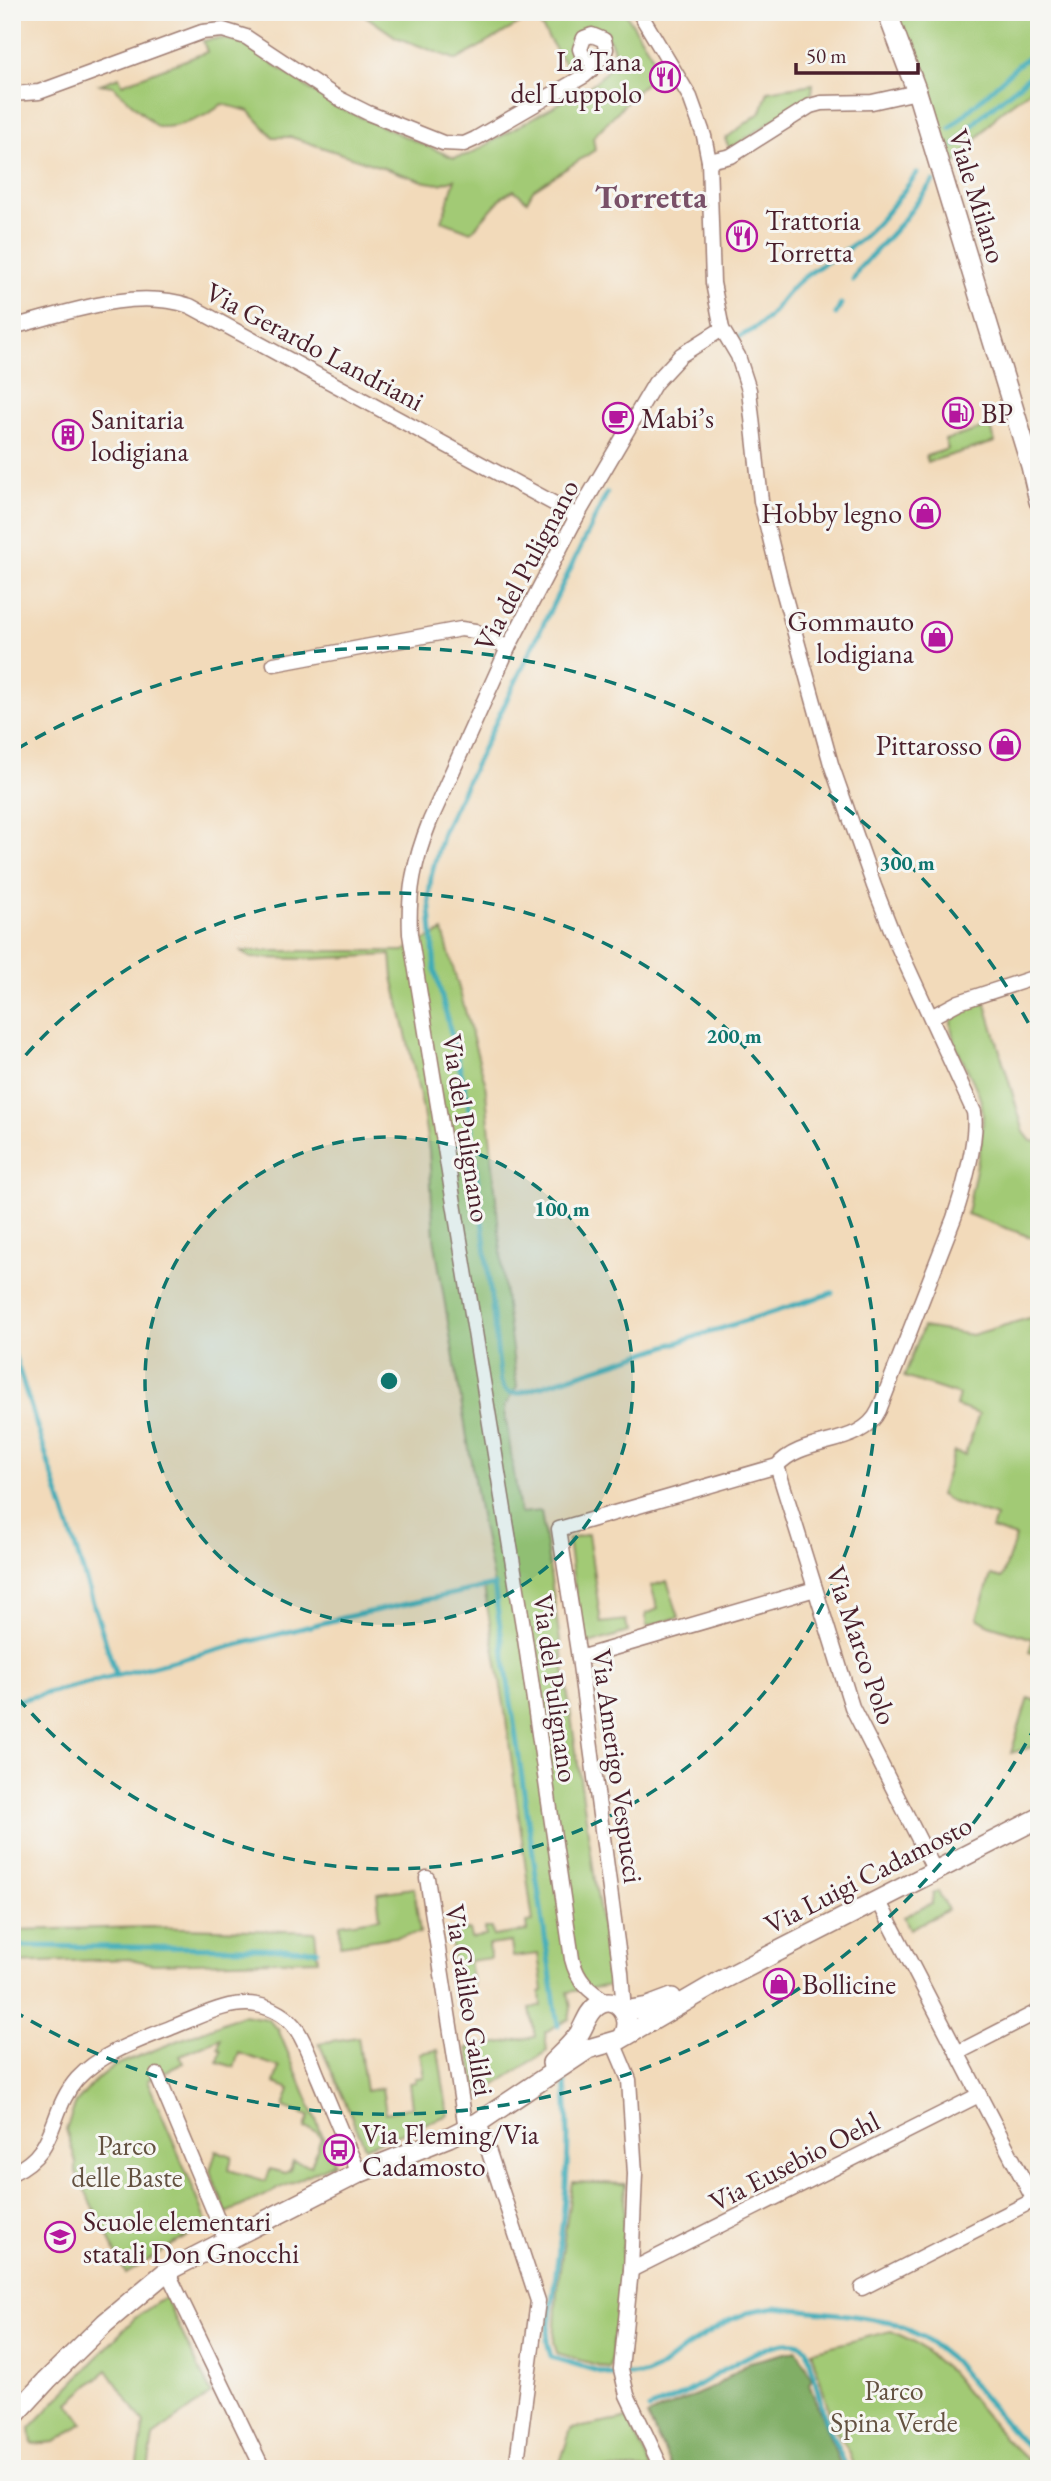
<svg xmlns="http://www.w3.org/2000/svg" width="1051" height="2481" viewBox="0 0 1051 2481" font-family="'EB Garamond',serif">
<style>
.green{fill:#a2ca75;stroke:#767450;stroke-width:2}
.forest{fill:#81ae66;stroke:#666648;stroke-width:2}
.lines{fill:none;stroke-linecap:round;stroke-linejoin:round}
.stream{stroke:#3babb7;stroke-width:5}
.minor-casing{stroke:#9e7c72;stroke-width:17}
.tertiary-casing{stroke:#9e7c72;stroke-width:22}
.minor{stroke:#fff;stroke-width:14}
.tertiary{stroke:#fff;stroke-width:19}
.ring{fill:none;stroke:#0f766e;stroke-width:3.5;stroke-dasharray:12 9}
.labels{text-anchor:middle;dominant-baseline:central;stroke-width:6;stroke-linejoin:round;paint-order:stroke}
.poi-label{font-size:28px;fill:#4a1f2b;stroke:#f6f6f2;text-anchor:start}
.street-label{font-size:28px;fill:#4a1f2b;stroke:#f6f6f2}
.park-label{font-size:28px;fill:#645241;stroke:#f6f6f2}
.quarter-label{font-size:32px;font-weight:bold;fill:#795168;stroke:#f6f6f2}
.centre{fill:#0f766e;stroke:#f6f6f2;stroke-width:3.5}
.ring-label{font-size:21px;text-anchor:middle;font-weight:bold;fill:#0f766e;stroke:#f6f6f2;stroke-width:6;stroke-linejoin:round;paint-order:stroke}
</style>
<rect width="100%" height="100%" fill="#f6f6f2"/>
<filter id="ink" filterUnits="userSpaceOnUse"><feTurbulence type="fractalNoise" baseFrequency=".0143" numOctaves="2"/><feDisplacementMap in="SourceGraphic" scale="14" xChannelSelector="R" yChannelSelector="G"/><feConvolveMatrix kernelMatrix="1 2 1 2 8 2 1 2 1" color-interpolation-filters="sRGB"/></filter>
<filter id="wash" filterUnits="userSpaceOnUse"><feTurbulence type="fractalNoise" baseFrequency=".00686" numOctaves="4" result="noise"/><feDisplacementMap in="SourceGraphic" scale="28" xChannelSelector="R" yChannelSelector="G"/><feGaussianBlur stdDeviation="1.57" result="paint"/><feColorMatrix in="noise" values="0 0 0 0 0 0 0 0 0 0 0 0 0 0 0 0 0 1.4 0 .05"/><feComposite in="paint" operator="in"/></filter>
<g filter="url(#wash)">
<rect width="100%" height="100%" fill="#f2daba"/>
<g class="green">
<path d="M360,12H625L662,72L643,85L593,137L595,150L533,190L527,201L514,190L503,196L471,232L442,221L455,179L440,184L426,182L291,137H273L249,111L222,104C206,118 178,128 157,127L113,86L100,84L119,77L122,84L207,52L203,41C218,37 230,38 244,44L333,105L454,158L470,154L588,87C611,72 626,51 600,30H584L574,40L576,65L570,72L534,15L457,60L396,37Z"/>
<polygon points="894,12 1039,12 1039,84 1000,112 949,171"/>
<polygon points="813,84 812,93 808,97 730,149 725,139 761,112 768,91"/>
<polygon points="991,426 995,442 928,462 926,456 948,449 945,440"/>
<polygon points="443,931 485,1082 506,1305 517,1387 504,1407 520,1513 541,1511 609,1976 616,1976 618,1984 568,1992 571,2008 569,2019 545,2032 547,2051 480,2095 467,2048 535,2037 530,2008 541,2006 540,1992 543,1991 538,1954 513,1957 511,1942 489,1945 490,1958 469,1961 473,1986 458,1988 450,1933 469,1930 471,1938 486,1936 485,1928 492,1928 493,1936 527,1931 526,1923 533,1922 504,1704 484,1588 494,1585 480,1516 434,1238 429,1151 422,1105 393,977 391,955 309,959 251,958 241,951 404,951"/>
<path d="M985,1001L1024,1132L1031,1141L1039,1142V1240L967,1214C972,1183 988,1130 981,1102C974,1074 951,1050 951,1021L960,1010Z"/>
<polygon points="1036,1316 1039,1324 1039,1548 1035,1549 1039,1564 1039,1655 1029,1652 1033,1639 989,1625 977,1618 991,1575 1002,1578 1016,1537 992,1529 996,1517 952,1502 940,1495 954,1452 965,1455 979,1414 956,1406 959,1395 904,1377 923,1327 972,1335"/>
<polygon points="588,1534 601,1623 626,1620 628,1632 586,1645 582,1643 568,1540"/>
<polygon points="667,1581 679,1617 646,1627 646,1614 658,1609 651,1586"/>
<polygon points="1028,1698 1039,1702 1039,1745 1011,1753"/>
<polygon points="414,1888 420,1933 340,1945 340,1924 380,1918 377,1893"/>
<polygon points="938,1891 948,1910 910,1929 904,1917 932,1903 933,1893"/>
<polygon points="149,1927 315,1932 318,1960 153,1964 130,1959 12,1963 12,1930"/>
<polygon points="243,2015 267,2019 278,2029 334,2163 227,2213 210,2171 216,2151 232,2156 229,2170 266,2181 270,2169 285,2173 290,2170 293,2161 311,2166 321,2138 317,2132 305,2128 309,2116 284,2107 290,2089 274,2083 279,2067 239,2053 234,2067 218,2062 221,2050 218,2049 221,2038 180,2055 184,2063 147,2080 208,2223 126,2274 76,2172 76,2162 66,2129 76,2103 95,2081 114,2066"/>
<polygon points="358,2037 366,2091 382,2088 386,2113 412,2107 409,2083 416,2082 415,2078 424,2077 420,2053 438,2050 448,2115 365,2147 319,2043"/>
<polygon points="572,2182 625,2184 622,2267 610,2369 557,2353 554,2342 557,2291"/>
<polygon points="165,2297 211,2394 153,2436 148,2469 137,2469 144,2423 107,2370 69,2403 83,2423 55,2442 32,2444 30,2428 135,2318"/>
<polygon points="891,2331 915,2342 950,2372 1004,2438 1038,2469 855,2469 850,2453 833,2426 812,2351"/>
<polygon points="625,2419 628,2419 652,2469 558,2469 571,2429"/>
</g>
<polygon class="forest" points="797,2350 812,2379 809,2384 842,2469 673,2469 647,2416 714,2387 750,2362"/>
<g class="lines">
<g class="stream">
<polyline points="950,128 1019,64 1039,50"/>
<polyline points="956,145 979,118 1039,68"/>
<polyline points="853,280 859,269 902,222 933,181"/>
<polyline points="836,314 841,304"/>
<path d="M739,337C773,321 771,310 794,286C813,267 840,256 861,239C883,220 900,196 917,173"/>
<path d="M607,493L444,829L431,876L429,897L435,970L468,1100L501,1383C506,1394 509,1394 520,1393L832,1293"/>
<polyline points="12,1348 116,1675"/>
<polyline points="12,1702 346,1617 494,1585 558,2026"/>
<polyline points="12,1946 253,1948 317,1950"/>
<path d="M565,2083C575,2169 557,2256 547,2341L551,2357L611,2375H644L660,2368L692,2343L730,2320L752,2311L775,2307L848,2315L892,2322L923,2337L954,2362L1015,2435L1039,2457"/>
<path d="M649,2409C661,2404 673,2400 684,2394C707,2382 786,2323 807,2349L825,2420L847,2469"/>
</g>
</g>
</g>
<g filter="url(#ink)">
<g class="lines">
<g class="minor-casing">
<g id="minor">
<polyline points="12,94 39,92 202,32 223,30 246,37 338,98 368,113 443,143 464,144 475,139 584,76 592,69 595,61 603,57 606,49 604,40 592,35 584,38 580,49 583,57 595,61"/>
<polyline points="709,161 731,156 810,106 821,103 872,102 917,92"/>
<path d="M12,327C68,313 133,287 190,306L577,516"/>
<polyline points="274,664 461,629 475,631 508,648"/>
<polyline points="931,1017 959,1002 1039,976"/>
<polyline points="777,1466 852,1707 935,1871"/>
<polyline points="579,1658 815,1589"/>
<polyline points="427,1878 466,2129"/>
<polyline points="878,1900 1039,2210"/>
<path d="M608,2002C589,1992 577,1980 572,1959L524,1632L410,934C408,892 414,861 430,821L508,648L577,516L655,383L681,355L722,329"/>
<path d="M624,2011L621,1972L579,1658L559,1529L777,1466C803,1435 861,1449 879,1410L954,1218C963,1192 978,1138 974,1112L896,942L874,886L831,764L781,583L761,501L749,390L738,356L722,329L713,283L709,161L704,136L690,97L639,12"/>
<polyline points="613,2042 629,2080 635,2174 631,2270 621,2369 627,2395 662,2469"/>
<polyline points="957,2053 1039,2011"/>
<polyline points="157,2075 226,2240"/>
<polyline points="479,2122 538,2301 516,2469"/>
<path d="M12,2173C59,2152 48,2112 77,2079C102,2052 143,2039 175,2026C201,2016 229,2000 257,2005C273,2008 288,2017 297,2030C307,2045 312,2063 319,2079C332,2110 345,2142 359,2173"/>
<polyline points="631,2270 979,2095"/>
<polyline points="167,2271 263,2469"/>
<polyline points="862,2288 1034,2200"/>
</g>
</g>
<g class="tertiary-casing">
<g id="tertiary">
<polyline points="887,12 917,92 1031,466 1039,501"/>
<polyline points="624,2011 648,2007 672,1998"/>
<path d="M552,2063C561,2054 571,2045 579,2034C585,2025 588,2012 597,2006C617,1992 634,2018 624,2035"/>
<polyline points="12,2418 47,2380 105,2323 167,2271 359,2173 449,2137 479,2122 588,2049 619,2040 722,1980 1039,1818"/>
</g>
</g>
<use href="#minor" class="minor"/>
<use href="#tertiary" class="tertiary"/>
</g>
</g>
<circle cx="389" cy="1381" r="244" fill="#0f766e" fill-opacity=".12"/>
<g class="ring">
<circle cx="389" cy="1381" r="244"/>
<path d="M12 1071A488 488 0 1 1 12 1691"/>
<path d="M1036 1725A733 733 0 0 1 17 2013M17 749A733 733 0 0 1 1036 1037"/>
</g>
<defs>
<g id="restaurant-ring" transform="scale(1.575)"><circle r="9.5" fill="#f6f6f2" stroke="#b5179e" stroke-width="1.5"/><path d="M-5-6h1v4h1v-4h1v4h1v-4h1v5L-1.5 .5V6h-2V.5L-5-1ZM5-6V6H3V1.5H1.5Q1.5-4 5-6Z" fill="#b5179e"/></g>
<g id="fuel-ring" transform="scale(1.575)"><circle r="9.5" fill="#f6f6f2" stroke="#b5179e" stroke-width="1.5"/><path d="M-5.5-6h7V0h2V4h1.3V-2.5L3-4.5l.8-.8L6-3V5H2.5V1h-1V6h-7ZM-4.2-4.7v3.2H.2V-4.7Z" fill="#b5179e"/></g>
<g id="cafe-ring" transform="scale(1.575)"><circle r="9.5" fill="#f6f6f2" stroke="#b5179e" stroke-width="1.5"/><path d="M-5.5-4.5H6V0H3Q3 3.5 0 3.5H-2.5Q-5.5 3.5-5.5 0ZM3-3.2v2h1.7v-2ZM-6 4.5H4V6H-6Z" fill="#b5179e"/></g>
<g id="building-ring" transform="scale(1.575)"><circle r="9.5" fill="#f6f6f2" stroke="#b5179e" stroke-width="1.5"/><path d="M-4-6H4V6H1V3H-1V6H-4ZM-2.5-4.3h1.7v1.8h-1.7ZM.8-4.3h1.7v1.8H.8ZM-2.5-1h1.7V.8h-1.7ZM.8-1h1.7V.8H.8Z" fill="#b5179e"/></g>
<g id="shop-ring" transform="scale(1.575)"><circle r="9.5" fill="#f6f6f2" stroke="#b5179e" stroke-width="1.5"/><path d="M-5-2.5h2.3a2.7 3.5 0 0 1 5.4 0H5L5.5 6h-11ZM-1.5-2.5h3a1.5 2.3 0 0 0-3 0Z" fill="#b5179e"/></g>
<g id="bus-ring" transform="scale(1.575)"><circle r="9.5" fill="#f6f6f2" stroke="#b5179e" stroke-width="1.5"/><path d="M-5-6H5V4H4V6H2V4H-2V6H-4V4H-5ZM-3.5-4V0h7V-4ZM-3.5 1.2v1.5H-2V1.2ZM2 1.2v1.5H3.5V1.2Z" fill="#b5179e"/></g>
<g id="school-ring" transform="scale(1.575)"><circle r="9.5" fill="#f6f6f2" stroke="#b5179e" stroke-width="1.5"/><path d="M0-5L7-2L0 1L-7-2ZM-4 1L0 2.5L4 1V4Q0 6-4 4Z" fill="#b5179e"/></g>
</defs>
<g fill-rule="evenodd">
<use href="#restaurant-ring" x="665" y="77"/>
<use href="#restaurant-ring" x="742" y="236"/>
<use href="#fuel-ring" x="958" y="413"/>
<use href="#cafe-ring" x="618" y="418"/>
<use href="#building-ring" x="68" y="435"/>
<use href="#shop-ring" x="925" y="513"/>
<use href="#shop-ring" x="937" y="637"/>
<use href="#shop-ring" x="1005" y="745"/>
<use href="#shop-ring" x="779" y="1984"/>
<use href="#bus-ring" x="339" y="2150"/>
<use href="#school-ring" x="60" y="2237"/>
</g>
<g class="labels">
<g class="poi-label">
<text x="642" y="61" text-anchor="end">La Tana<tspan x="642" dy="32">del Luppolo</tspan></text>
<text x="765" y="220">Trattoria<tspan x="765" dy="32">Torretta</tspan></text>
<text x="981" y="413">BP</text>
<text x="641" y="418">Mabi’s</text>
<text x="91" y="419">Sanitaria<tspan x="91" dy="32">lodigiana</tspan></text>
<text x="902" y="513" text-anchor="end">Hobby legno</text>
<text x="914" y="621" text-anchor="end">Gommauto<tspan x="914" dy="32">lodigiana</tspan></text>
<text x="982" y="745" text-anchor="end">Pittarosso</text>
<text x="802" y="1984">Bollicine</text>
<text x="362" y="2134">Via Fleming/Via<tspan x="362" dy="32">Cadamosto</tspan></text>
<text x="83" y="2221">Scuole elementari<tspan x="83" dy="32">statali Don Gnocchi</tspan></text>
</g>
<g class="street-label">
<text transform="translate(978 196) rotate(73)">Viale Milano</text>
<text transform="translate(315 346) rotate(28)">Via Gerardo Landriani</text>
<text transform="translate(526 565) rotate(-62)">Via del Pulignano</text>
<text transform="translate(467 1128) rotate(81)">Via del Pulignano</text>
<text transform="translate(862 1645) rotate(71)">Via Marco Polo</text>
<text transform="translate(556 1688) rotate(82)">Via del Pulignano</text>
<text transform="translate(618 1766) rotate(82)">Via Amerigo Vespucci</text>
<text transform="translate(868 1874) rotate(-27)">Via Luigi Cadamosto</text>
<text transform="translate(470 2000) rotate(81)">Via Galileo Galilei</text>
<text transform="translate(794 2161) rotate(-27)">Via Eusebio Oehl</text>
</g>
<g class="park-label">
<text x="127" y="2145">Parco<tspan x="127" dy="32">delle Baste</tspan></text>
<text x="894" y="2390">Parco<tspan x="894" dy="32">Spina Verde</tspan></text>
</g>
<g class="quarter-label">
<text x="651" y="197">Torretta</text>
</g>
</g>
<circle cx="389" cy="1381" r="10" class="centre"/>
<g class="ring-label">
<text x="907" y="870">300 m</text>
<text x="734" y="1043">200 m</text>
<text x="562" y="1216">100 m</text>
</g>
<rect width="1051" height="2481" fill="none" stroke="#f6f6f2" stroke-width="42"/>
<path d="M796 63v10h122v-10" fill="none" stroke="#4a1f2b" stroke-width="3.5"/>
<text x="806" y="63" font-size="21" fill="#4a1f2b" stroke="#f6f6f2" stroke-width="5" paint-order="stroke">50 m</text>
</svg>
